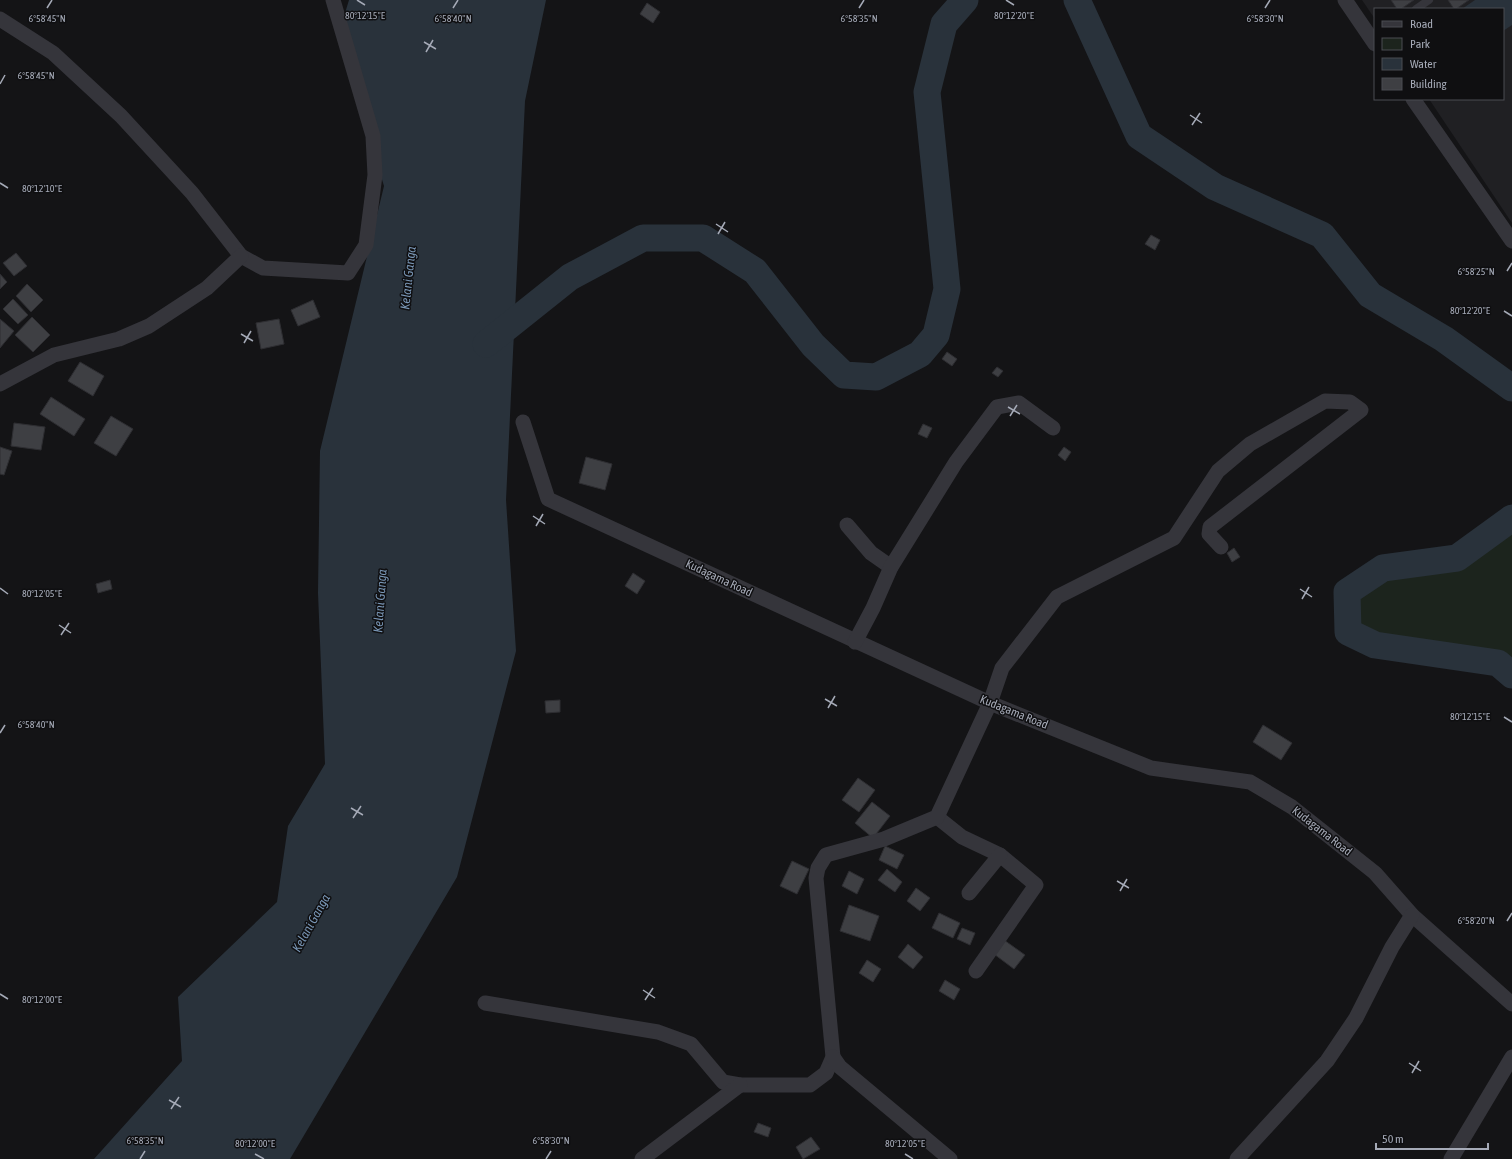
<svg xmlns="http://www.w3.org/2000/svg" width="1512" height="1159" viewBox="0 0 1512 1159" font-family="'Asap Condensed',sans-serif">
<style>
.built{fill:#202023}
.green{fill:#1c241d}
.water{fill:#29323b}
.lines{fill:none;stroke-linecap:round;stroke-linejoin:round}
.river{stroke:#29323b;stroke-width:27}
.building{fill:#3e3f43;stroke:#2e2e32}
.lane{stroke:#35353b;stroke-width:8}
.street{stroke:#35353b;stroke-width:15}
.ticks{fill:none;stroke:#a5aab7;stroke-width:1.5}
.labels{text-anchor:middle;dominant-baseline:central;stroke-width:3;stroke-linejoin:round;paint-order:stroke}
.street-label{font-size:12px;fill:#a5aab7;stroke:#0f0f11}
.water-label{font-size:13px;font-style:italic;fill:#7996b5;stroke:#0f0f11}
.ticks-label{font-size:10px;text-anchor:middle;fill:#a5aab7;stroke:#0f0f11;stroke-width:3;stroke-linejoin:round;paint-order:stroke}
</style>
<rect width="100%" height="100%" fill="#141416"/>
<polygon class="built" points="1362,0 1512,0 1512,223 1429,99 1503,99 1503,9 1375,9 1375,19"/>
<polygon class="green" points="1512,528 1512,663 1502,655 1377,637 1357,627 1356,597 1386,576 1460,566"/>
<g class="water">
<polygon points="349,0 546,0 525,101 506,500 516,651 457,877 290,1159 94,1159 182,1061 178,997 277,902 288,826 325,764 318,593 320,451 384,186 338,36"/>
<polygon points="1475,0 1512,0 1512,25 1503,31 1503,9 1462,9"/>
</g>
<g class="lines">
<g class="river">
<polyline points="1077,0 1139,136 1215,187 1322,235 1370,295 1444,339 1512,388"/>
<polyline points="486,344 570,277 643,238 703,238 755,271 813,345 844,375 876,377 920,354 936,335 947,289 927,92 944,24 965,0"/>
<polyline points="1512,518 1457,558 1383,568 1347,592 1348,632 1375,645 1498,663 1512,675"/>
</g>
</g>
<g class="building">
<polygon points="1391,0 1414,0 1401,9 1397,9"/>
<polygon points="1448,0 1469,0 1456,9 1454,9"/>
<polygon points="647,3 660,12 653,23 640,14"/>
<polygon points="1151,235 1160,240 1155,250 1145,244"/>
<polygon points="16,253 27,266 14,276 3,263"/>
<polygon points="0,274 7,282 0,289"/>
<polygon points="27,284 43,300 31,312 16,296"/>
<polygon points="13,299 28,315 18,324 3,309"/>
<polygon points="313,300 320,317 298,326 291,310"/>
<polygon points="32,317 50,335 33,352 15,335"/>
<polygon points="0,319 14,331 0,348"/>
<polygon points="279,319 284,344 261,349 256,323"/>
<polygon points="947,352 957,359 952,366 942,359"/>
<polygon points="80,362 104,376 93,396 68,381"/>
<polygon points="997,367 1003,371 998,377 992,373"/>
<polygon points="51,397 85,419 74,436 40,414"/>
<polygon points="111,416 133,429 116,456 94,443"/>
<polygon points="14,423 45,427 41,450 11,446"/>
<polygon points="923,424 932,428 927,438 918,434"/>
<polygon points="0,447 12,451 4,475 0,474"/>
<polygon points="1064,447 1071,452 1065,461 1058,455"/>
<polygon points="586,457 612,464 605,490 579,483"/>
<polygon points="1234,548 1240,557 1232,562 1227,553"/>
<polygon points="633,573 645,581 637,594 625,586"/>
<polygon points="110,580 112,589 98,593 96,584"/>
<polygon points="560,700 560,712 546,713 545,701"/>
<polygon points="1263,725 1292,743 1281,760 1253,742"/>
<polygon points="858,778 875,790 859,812 842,800"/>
<polygon points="872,802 890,816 873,838 855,823"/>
<polygon points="885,846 904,855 897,869 879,860"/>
<polygon points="792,861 809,869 797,894 780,886"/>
<polygon points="887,869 902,882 895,892 878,880"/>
<polygon points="849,871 864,879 857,894 842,886"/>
<polygon points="916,888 930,898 920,911 907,901"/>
<polygon points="849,905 879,916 870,941 840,931"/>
<polygon points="939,913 960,923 953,938 932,928"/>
<polygon points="962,928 975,933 970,945 957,939"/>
<polygon points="1004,940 1025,955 1014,969 994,954"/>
<polygon points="908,944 923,957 913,969 898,957"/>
<polygon points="867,960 881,969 873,982 859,973"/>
<polygon points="945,980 960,989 954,1000 939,991"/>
<polygon points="758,1123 771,1128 768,1137 754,1132"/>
<polygon points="811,1137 820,1149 803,1159 796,1147"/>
</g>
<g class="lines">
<polyline class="lane" points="1416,9 1429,0"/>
<g class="street">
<polyline points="1345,0 1375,44"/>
<polyline points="0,19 53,53 121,116 192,193 241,256 263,268 348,273 366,245 375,175 373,136 333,0"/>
<polyline points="1413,99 1512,241"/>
<polyline points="0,384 54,355 119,339 149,326 207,288 241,256"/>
<polyline points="523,422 548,499 990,703 1151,768 1250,782 1292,807 1375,873 1412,915 1512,1004"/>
<polyline points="847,525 871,553 891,567"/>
<polyline points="855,642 873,608 891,567 956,462 997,407 1019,403 1053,428"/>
<polyline points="937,817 962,837 1000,855 1036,885 976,971"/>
<polyline points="969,893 1000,855"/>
<polyline points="485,1003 658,1032 691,1044 723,1082 740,1085 810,1085 826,1073 833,1057 816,878 818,868 826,855 884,839 937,817 990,703 1002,668 1057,597 1174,538 1218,471 1250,444 1325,401 1350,402 1361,410 1210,527 1209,534 1221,547"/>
<polyline points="833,1057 840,1067 950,1159"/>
<polyline points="642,1159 740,1085"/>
<polyline points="1237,1159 1327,1061 1356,1018 1392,947 1412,915"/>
<polyline points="1451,1159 1512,1057"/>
</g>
</g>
<path class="ticks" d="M357,0L365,5M1006,0L1014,5M47,8L52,0M453,8L458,0M859,8L864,0M1265,8L1270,0M424,42L436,49M426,52L433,40M0,84L5,75M1190,115L1202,123M1192,125L1200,113M0,183L8,188M716,224L728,232M718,234L725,222M1507,271L1512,263M1504,311L1512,316M241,334L253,341M244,343L251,331M1008,407L1020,414M1010,416L1017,405M533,516L545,524M536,526L543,514M0,588L8,594M1300,589L1312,597M1302,599L1309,587M59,625L71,633M61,635L69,623M825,699L837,706M828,708L835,696M1504,717L1512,722M0,733L5,725M351,808L363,815M353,818L361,806M1117,881L1129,888M1120,891L1127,879M1507,921L1512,913M643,990L655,998M0,994L8,999M645,1000L653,988M1409,1063L1421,1071M1412,1073L1419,1061M169,1100L181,1107M171,1109L179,1097M255,1154L264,1159M905,1154L913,1159M140,1159L145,1151M546,1159L551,1151"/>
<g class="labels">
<g class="street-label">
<text transform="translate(719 578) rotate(25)">Kudagama Road</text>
<text transform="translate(1014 712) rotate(22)">Kudagama Road</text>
<text transform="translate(1322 831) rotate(38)">Kudagama Road</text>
</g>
<g class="water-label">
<text transform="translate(408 278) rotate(-84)">Kelani Ganga</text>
<text transform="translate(380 601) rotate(-86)">Kelani Ganga</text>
<text transform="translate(311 923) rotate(-61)">Kelani Ganga</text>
</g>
</g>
<g class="ticks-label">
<text x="365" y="19">80°12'15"E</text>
<text x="1014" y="19">80°12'20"E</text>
<text x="47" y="22">6°58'45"N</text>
<text x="453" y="22">6°58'40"N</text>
<text x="859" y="22">6°58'35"N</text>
<text x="1265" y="22">6°58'30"N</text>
<text x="36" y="79">6°58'45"N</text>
<text x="42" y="192">80°12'10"E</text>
<text x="1476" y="275">6°58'25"N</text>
<text x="1470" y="314">80°12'20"E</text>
<text x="42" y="597">80°12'05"E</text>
<text x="1470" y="720">80°12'15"E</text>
<text x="36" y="728">6°58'40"N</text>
<text x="1476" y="924">6°58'20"N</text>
<text x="42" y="1003">80°12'00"E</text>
<text x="145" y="1144">6°58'35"N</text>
<text x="551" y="1144">6°58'30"N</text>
<text x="255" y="1147">80°12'00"E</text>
<text x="905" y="1147">80°12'05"E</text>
</g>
<rect x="1374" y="8" width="130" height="92" fill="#0f0f11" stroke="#4b4d53"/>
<rect x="1382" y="21" width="20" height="6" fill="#35353b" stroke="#4b4d53"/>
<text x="1410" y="28" font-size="12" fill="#a5aab7">Road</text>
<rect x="1382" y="38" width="20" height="12" fill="#1c241d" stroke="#4b4d53"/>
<text x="1410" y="48" font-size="12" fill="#a5aab7">Park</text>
<rect x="1382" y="58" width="20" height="12" fill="#29323b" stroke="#4b4d53"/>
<text x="1410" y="68" font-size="12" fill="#a5aab7">Water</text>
<rect x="1382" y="78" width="20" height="12" fill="#3e3f43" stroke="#4b4d53"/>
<text x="1410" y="88" font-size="12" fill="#a5aab7">Building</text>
<path d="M1376 1143v6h112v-6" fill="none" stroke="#a5aab7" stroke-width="2"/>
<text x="1382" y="1143" font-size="12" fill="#a5aab7" stroke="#0f0f11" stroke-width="3" paint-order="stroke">50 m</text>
</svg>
